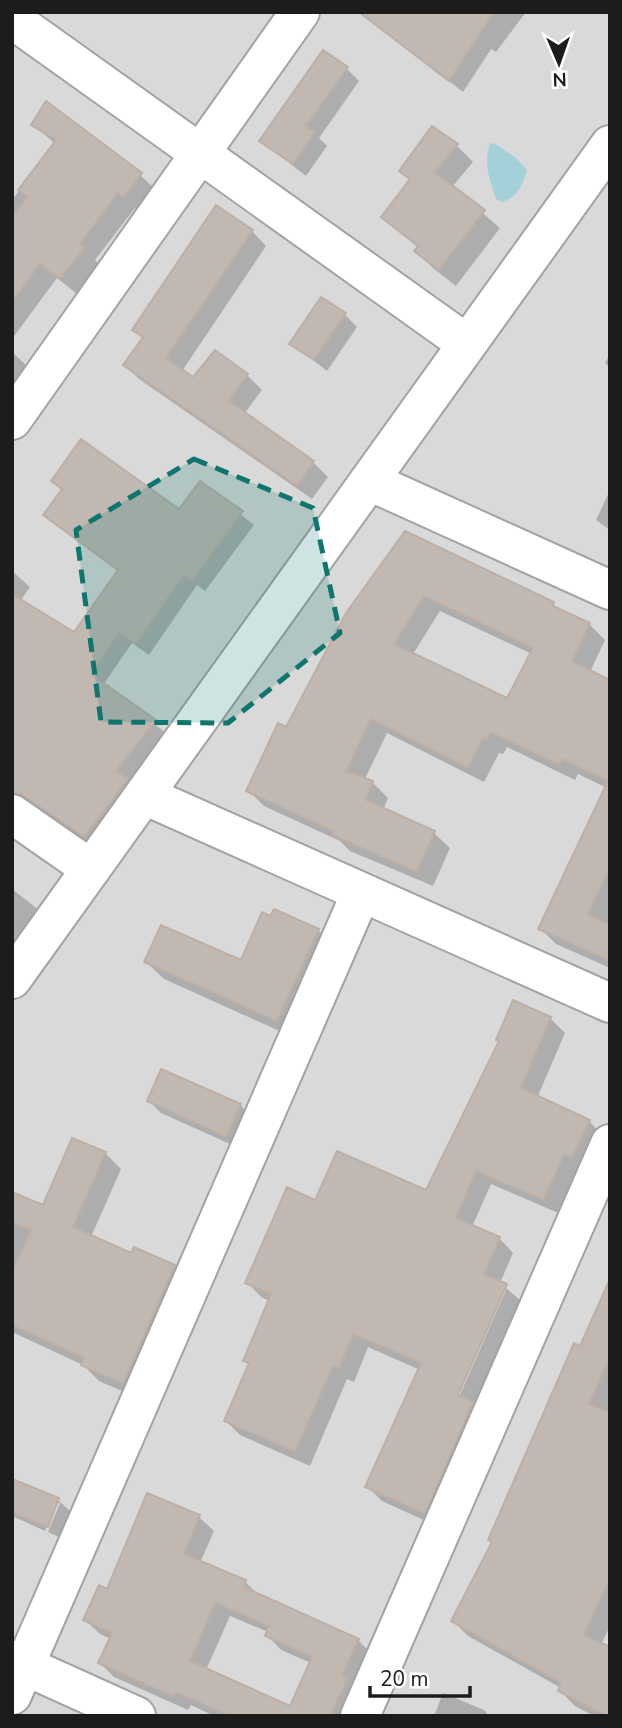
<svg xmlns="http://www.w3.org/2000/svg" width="622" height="1728" viewBox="0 0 622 1728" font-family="'Nunito Sans',sans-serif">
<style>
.residential{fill:#dad9d9}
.water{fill:#a4d0d9}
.shadow{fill:#0003;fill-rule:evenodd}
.building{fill:#c1b8b2;stroke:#beafa5;stroke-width:2;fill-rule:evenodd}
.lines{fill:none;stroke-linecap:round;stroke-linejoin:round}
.minor-casing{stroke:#a3a3a3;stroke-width:42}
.minor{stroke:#fff;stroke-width:38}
.marked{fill:#0f766e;fill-opacity:0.2;stroke:#0f766e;stroke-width:5;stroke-dasharray:14 9;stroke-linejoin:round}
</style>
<rect width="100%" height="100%" fill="#ede9e2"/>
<rect class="residential" x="12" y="12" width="598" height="1704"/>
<path class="water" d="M494,143L515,157L527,170C522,186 518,197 502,202L496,199C490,180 483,164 490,144Z"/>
<g class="shadow">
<polygon points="360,12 526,12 496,52 491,49 463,92"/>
<polygon points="346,68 359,81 319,138 327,146 306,176 261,141"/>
<polygon points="33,124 140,175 156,190 140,211 135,208 95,260 99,264 77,294 57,278 12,339 12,200 55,144"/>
<polygon points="457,146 473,162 452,187 500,228 456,286 433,268 416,251 419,248 383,217 411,181 401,171"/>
<polygon points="252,231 266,246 182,371 193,380 215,353 247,375 262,390 244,414 313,462 328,477 312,499 139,379 125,365 144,339 135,330"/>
<polygon points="345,315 357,327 327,371 291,343"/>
<polygon points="12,352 30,369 12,390"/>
<polygon points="610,354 610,368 605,363"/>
<polygon points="53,481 180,511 200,483 254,525 205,591 197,585 149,655 132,643 103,685 166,733 128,782 139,792 96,848 38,807 20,805 12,799 12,621 75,635 118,571 45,514 63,490"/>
<polygon points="610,490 610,530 596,520"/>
<path d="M405,534L553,604L561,611L589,624L605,640L590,672L610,682V968L556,944L540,928L607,788L578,774L575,780L507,747L503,754L499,753L484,782L387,733L365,779L372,782L388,798L383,810L434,833L450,848L433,886L350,851L340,841L264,806L248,790ZM440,611L532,654L508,701L413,654Z"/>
<polygon points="12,571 30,587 12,613"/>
<polygon points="12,889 44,914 12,961"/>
<polygon points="271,918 318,930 335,948 295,1038 164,979 146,962 241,963"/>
<path d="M550,1018L565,1033L537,1098L589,1121L603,1136L587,1172L578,1168L558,1213L491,1184L472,1227L499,1238L513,1253L500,1283L520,1300L474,1405L487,1418L439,1527L382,1501L368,1487L420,1370L368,1347L354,1382L347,1379L310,1466L240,1435L226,1421L250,1365L245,1360L270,1301L261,1297L247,1282L316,1202L426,1193ZM503,1290H506L456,1404L453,1403Z"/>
<polygon points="149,1101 240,1105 252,1118 239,1148 161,1113"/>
<polygon points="105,1153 121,1169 91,1237 132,1256 174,1266 190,1282 140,1399 99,1381 83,1365 12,1332 12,1194 44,1207"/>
<polygon points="610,1283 610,1407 607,1414 610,1415 610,1626 601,1645 610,1716 594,1716 575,1706 560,1691 561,1688 468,1636 453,1621 493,1543"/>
<polygon points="12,1480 58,1500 70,1511 59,1537 48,1532 60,1503 56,1503 45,1531 12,1516"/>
<path d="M148,1495L199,1517L214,1531L200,1563L245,1582L259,1595L358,1640L372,1654L350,1716H214L191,1705L188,1710L114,1677L100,1663L111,1639L100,1634L85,1620L108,1591ZM230,1616L268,1632L267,1635L281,1650L311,1663L291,1708L206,1670Z"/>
<polygon points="443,1693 484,1710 489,1716 434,1716"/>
</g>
<g class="building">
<polygon points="359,12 494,12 449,81"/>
<polygon points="323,50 348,67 306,126 315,132 293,164 259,141"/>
<polygon points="46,101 142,173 124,197 118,193 80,244 85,247 60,279 40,264 12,302 12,216 27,197 18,190 56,140 31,125"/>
<polygon points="432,126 458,144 435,172 485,210 439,270 414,251 418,246 381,217 410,179 399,171"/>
<polygon points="216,205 253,230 166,358 193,377 215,350 248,374 229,401 314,461 297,486 123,365 143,337 132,330"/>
<polygon points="321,297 346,313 314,360 289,344"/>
<polygon points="81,439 179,509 200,481 243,511 192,581 184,575 136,644 119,633 91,674 156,720 116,771 128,779 84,837 24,796 12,792 12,594 74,632 118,570 43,515 62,489 51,481"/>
<path d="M405,531L554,602L553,606L590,623L572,661L610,680V868L588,914L610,925V961L538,929L608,781L562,759L559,765L491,732L487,740L483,738L468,768L371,719L346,771L373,781L366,800L435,831L417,872L332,835L333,831L246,791L278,723L286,727L346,613ZM424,596L533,648L507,698L394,644Z"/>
<polygon points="274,909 319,929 277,1021 144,962 161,925 241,960 262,912 270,916"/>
<polygon points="513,1000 551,1017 521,1088 590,1120 572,1158 564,1155 543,1200 476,1171 456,1218 500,1237 484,1274 507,1284 458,1395 473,1402 425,1514 365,1487 421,1363 353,1334 339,1368 333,1366 295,1452 224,1421 249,1363 243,1361 271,1294 245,1283 287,1187 315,1200 337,1151 426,1190 499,1041 496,1040"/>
<polygon points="161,1069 241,1104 226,1137 147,1101"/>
<polygon points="72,1138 106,1152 73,1227 131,1253 134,1247 175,1265 123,1384 81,1365 84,1358 12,1325 12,1271 31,1230 12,1222 12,1192 43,1205"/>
<polygon points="610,1279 610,1357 589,1404 610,1413 610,1578 584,1635 610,1647 610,1716 606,1716 558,1691 561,1683 451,1621 492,1542 488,1540 574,1343 580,1346"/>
<polygon points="12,1479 59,1498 48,1527 12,1513"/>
<path d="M147,1493L200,1515L184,1554L246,1580L244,1587L359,1639L342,1675L348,1678L330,1716H229L176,1692L174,1697L98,1663L112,1633L83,1620L99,1585L107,1589ZM215,1603L269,1626L265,1636L312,1657L290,1706L190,1661Z"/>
</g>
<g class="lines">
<g class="minor-casing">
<g id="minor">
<polyline points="12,19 467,344"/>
<polyline points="12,420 300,12"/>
<polyline points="369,481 610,590"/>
<polyline points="144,795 610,1003"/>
<polyline points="12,814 91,869"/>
<polyline points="12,979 610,145"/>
<polyline points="12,1660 136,1716"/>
<polyline points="12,1695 361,893"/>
<polyline points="360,1716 610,1144"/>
</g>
</g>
<use href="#minor" class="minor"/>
</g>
<path class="marked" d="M194,459L313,508L340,633L228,723L101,722L76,530Z"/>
<rect width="622" height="1728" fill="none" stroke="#1c1c1c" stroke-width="28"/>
<g transform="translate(559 63) rotate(178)" stroke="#ffffff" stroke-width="5" paint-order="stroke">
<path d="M0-5L12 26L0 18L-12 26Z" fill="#1c1c1c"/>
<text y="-10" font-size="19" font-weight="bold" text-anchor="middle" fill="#1c1c1c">N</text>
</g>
<path d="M370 1686v10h100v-10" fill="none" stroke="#1c1c1c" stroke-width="3.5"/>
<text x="380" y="1686" font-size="21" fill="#1c1c1c" stroke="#ffffff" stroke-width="5" paint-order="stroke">20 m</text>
</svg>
